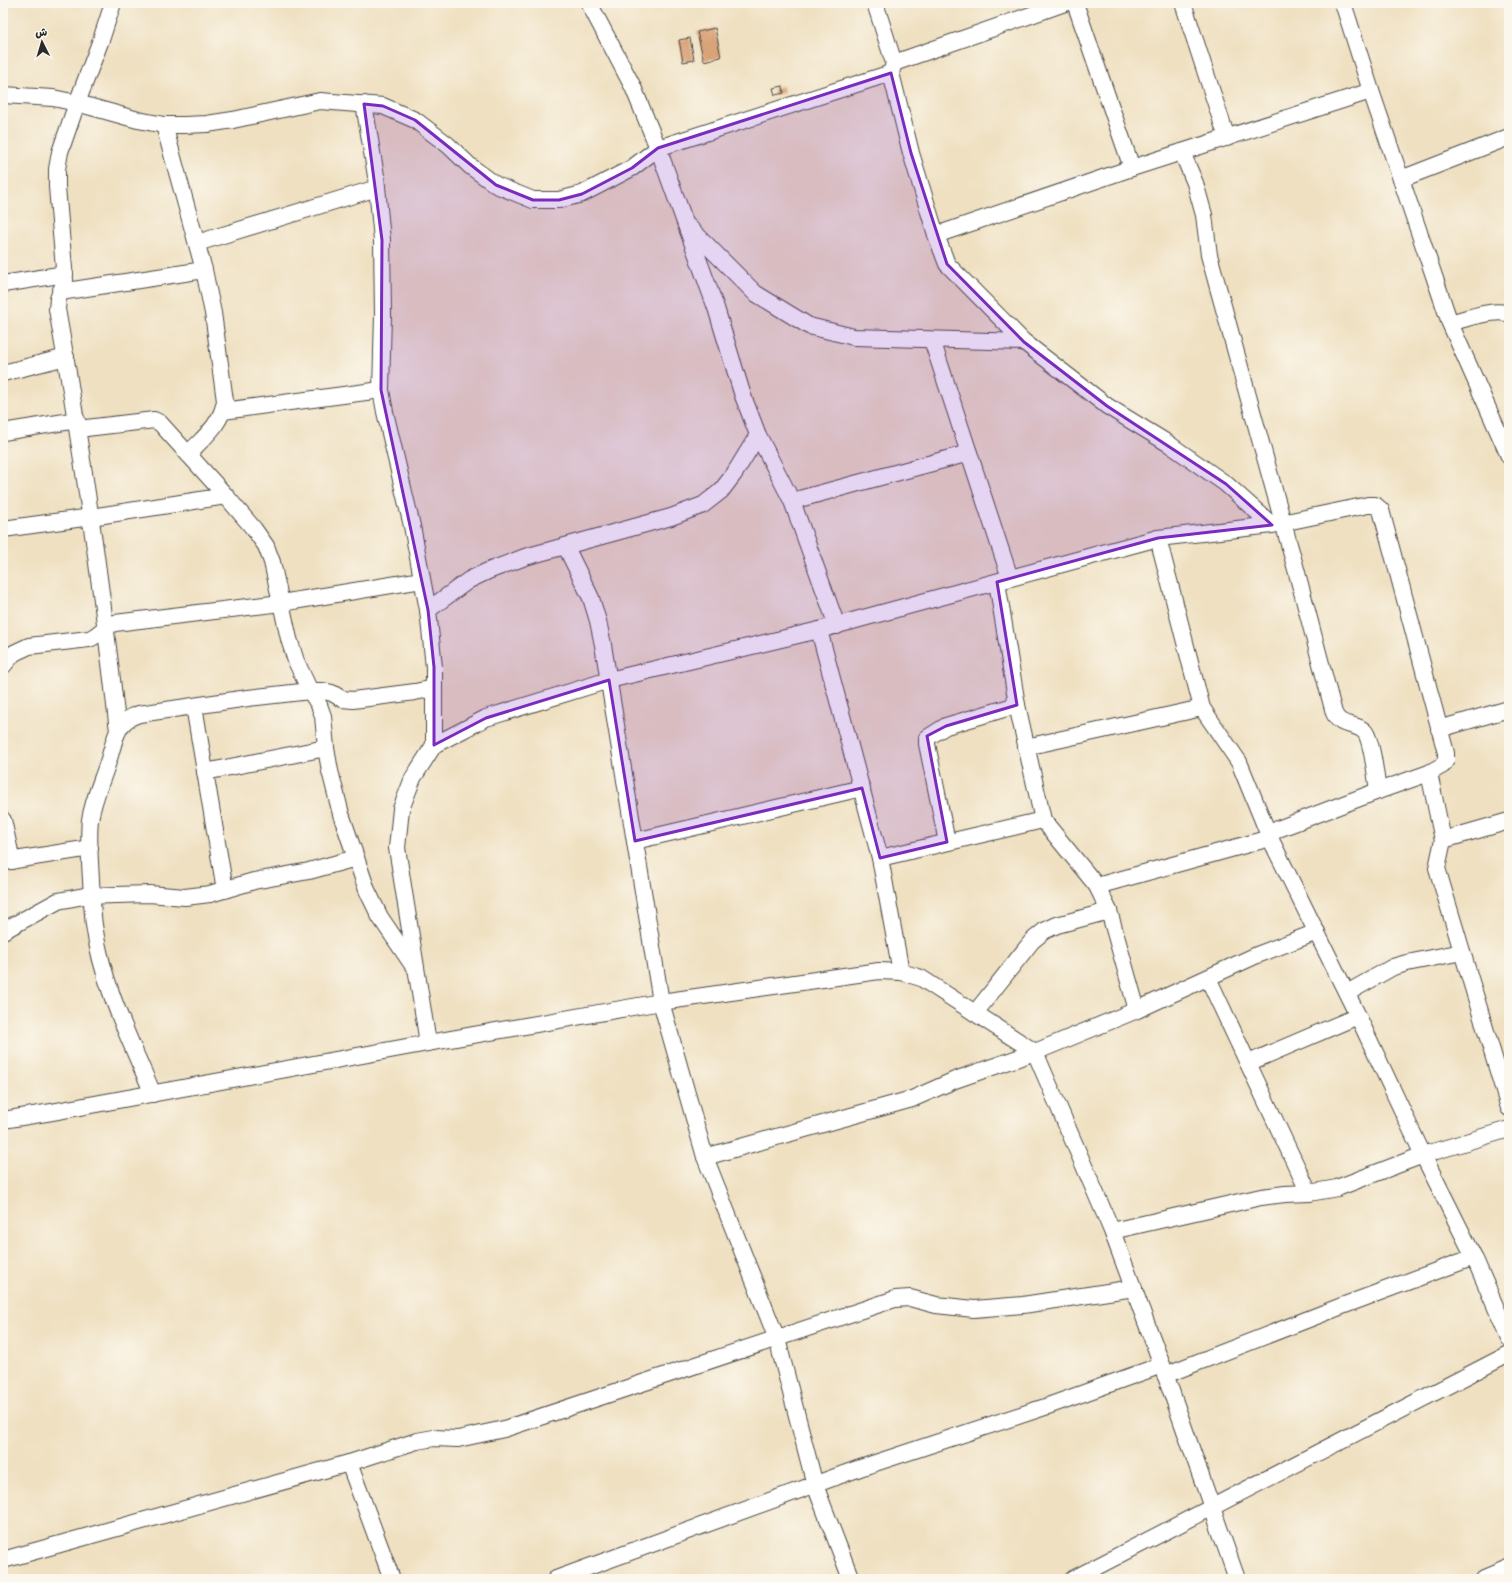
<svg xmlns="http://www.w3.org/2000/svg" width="1512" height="1582" viewBox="0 0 1512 1582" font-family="'Shantell Sans','Playpen Sans Arabic',sans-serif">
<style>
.building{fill:#d5996a}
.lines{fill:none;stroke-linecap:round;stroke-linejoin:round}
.minor-casing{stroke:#484642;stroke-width:18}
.minor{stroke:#fff;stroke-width:16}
.marked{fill:#7b2cbf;fill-opacity:0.2;stroke:#7b2cbf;stroke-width:3;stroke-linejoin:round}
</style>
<rect width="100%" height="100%" fill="#fbf7ec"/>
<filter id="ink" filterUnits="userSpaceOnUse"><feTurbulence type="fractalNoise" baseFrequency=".025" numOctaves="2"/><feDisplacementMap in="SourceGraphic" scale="8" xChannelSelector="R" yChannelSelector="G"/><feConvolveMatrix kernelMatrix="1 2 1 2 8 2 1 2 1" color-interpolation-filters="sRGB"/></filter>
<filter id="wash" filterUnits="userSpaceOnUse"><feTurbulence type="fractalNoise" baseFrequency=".012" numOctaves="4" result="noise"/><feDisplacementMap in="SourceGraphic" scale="16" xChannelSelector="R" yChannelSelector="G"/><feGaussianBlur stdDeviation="0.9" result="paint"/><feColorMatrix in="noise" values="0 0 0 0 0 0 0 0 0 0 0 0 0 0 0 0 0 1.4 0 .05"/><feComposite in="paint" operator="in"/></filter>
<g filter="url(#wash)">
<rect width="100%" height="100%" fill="#efe0c1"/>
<g id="blocks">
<g class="building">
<polygon points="715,28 721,57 704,61 697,32"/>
<polygon points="690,38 694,60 683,62 679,40"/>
<polygon points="783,86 784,93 775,95 773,88"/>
</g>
</g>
</g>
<g filter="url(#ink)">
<use href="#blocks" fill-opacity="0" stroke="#484642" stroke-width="1"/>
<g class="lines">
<g class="minor-casing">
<g id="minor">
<path d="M113,3L102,37L77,103L60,152L57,169V187L65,280L58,299L57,309C82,449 102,589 118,731"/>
<polyline points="589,3 633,87 658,148 716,308 743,396 758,435 792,501 837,626"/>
<polyline points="875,3 894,63 891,73 911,153 936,235 947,264 1024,342 1107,406 1169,444 1226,484 1272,525"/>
<polyline points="1075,3 1132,168"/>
<polyline points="1183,3 1227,138"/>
<polyline points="1343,3 1371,91 1450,323 1509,456"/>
<polyline points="894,63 1065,3"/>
<polyline points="3,95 53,98 77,103 138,120 164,125 184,125 207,124 233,120 320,101 383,106 415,120 448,145 470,166 496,185 533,200 559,200 582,194 632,168 658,148 891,73"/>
<polyline points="364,104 376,176 382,240 383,315 381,390 385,412 412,526 428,610 434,667 434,745"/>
<path d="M164,125L204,270L213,313L225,401C221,425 204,437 188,454"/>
<path d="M1182,152L1195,183L1204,215L1209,255L1297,573L1334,713C1341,729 1355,721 1365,732C1372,741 1376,778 1378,791"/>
<polyline points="1401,179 1509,137"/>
<polyline points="689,227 755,293 809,326 854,337 1024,342"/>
<polyline points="936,235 1132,168 1371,91"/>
<polyline points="197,243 377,188"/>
<polyline points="3,284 65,274"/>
<polyline points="60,292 204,270"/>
<path d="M1450,323C1465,319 1495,308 1509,314"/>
<polyline points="932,340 1010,578"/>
<polyline points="3,373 66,357"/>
<polyline points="223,411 381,390"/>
<polyline points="78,429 154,420 160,423 226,496 254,529 266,546 272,562 289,639 296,661 310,691 319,705 323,716 326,748 330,771 341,814 367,890 380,917 414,967"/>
<polyline points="3,432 77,420"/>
<polyline points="792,501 969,453"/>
<polyline points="3,529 91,517 226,496"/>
<polyline points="1158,538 1202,708 1239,762 1270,838 1358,1016 1423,1155 1474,1257 1509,1338"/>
<polyline points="566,547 591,598 598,621 603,645 661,1002 705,1157 777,1339 815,1485 851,1579"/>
<polyline points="997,582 1017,705 1043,820 1097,886 1109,911 1137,1010"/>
<polyline points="428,610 469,580 488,571 525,557 671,517 703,505 721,491 734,474 758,435"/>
<polyline points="819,630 880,858 901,972"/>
<path d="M3,666L14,653L29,646L89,639C100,635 102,627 115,623L281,603L422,580"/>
<polyline points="194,706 225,890"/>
<polyline points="1439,729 1509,709"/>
<polyline points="1026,747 1202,708"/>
<polyline points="205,772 326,748"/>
<polyline points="1429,773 1443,840 1437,868 1509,1108"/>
<polyline points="3,820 12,861"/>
<polyline points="1443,840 1509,821"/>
<polyline points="635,841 862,788"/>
<polyline points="947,842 927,744 927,738 946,726 1017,705"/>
<polyline points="880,858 1043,820"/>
<polyline points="3,862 90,848"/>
<polyline points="3,931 58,901 84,896 149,894 185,897 210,894 254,881 309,871 356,858"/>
<polyline points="1208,978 1309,1193"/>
<polyline points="1347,993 1393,967 1407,963 1462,952"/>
<polyline points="975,1013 1032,941 1044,931 1057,925 1109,911"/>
<polyline points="428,1043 397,848 401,809 413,778 434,745 486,718 609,680 819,630 1158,538 1272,525 1368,505 1375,505 1381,510 1446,753 1446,760 1443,765 1429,773 1378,791 1278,829 1272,833 1270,838 1097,886"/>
<polyline points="1248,1063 1358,1016"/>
<path d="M153,1094C130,1040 102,984 94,925C92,911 92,895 91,880C90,860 88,839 90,820C93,800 101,783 107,765C115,743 114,721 139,714L248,698L310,691H323L332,693L342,699L353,700L415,692L434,688"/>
<polyline points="3,1120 52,1112 428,1043 661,1002 879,971 901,972 921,978 1035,1052 1112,1231 1162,1365 1237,1579"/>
<polyline points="705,1157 912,1099 955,1080 1035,1052 1137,1010 1257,955 1317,932"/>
<polyline points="1112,1231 1261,1197 1285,1194 1309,1193 1337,1188 1423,1155 1509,1129"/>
<polyline points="1165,1375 1342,1306 1474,1257"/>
<polyline points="349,1463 392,1579"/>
<polyline points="3,1560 349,1463 417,1441 434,1438 458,1439 504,1429 895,1299 910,1298 936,1305 974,1309 1023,1305 1134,1288"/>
<polyline points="556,1579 860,1468 1045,1407 1162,1365"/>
<polyline points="1073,1579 1509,1354"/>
<polyline points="1483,1579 1509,1568"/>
</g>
</g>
<use href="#minor" class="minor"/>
</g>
</g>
<path class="marked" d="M891,73L911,153L947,264L1024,342L1107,406L1226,484L1272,525L1158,538L997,582L1017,705L946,726L927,736L947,842L880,858L862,788L635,841L609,680L486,718L434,745V667L428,610L381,390L382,240L364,104L383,106L415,120L496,185L533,200H559L582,194L632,168L658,148Z"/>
<rect width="1512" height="1582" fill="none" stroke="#fbf7ec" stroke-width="16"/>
<g transform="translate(42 42) rotate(355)" stroke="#fbf7ec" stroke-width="3" paint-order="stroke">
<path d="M0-3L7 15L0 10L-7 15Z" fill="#2b2b2b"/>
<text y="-6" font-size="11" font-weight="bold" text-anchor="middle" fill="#2b2b2b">ش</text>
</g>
</svg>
